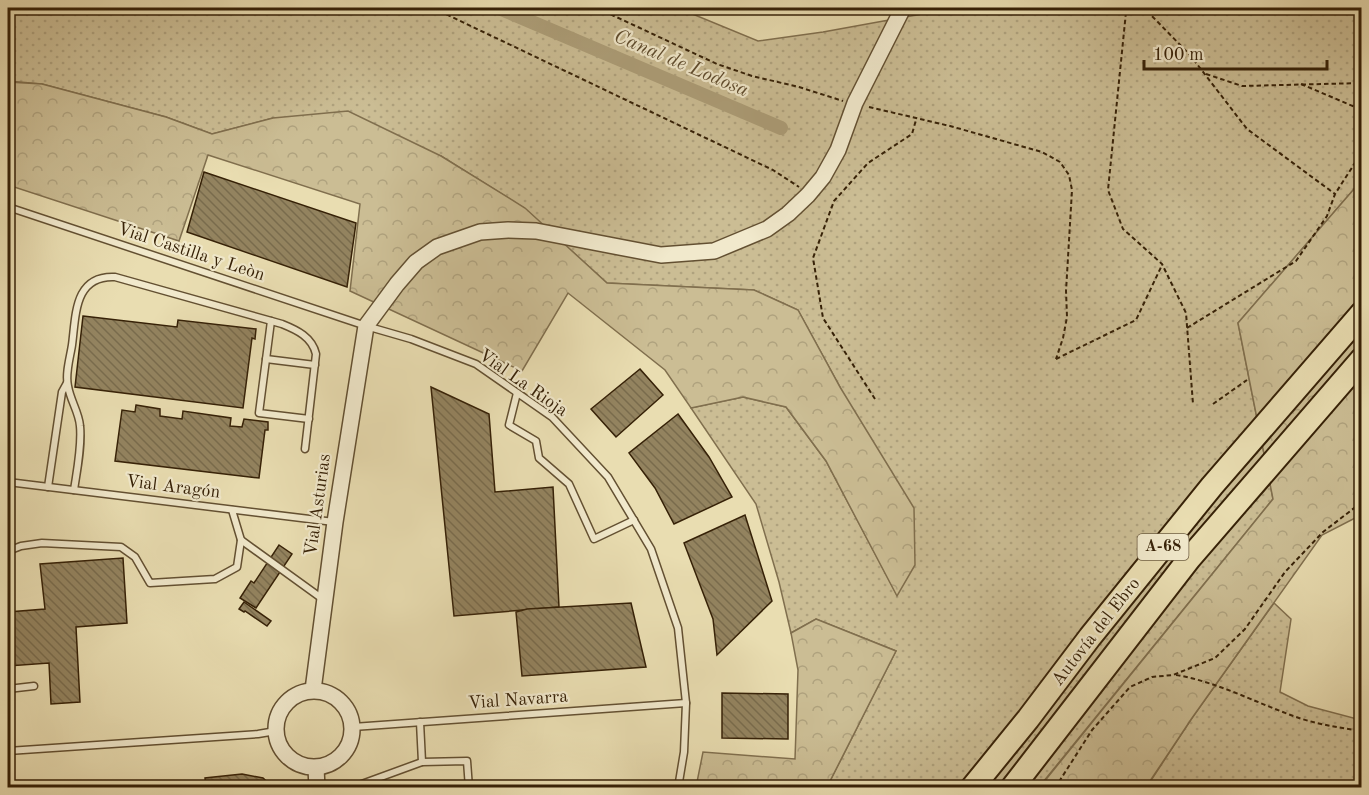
<svg xmlns="http://www.w3.org/2000/svg" width="1369" height="795" viewBox="0 0 1369 795" font-family="'Old Standard TT',serif">
<style>
.grass{fill:url(#grass-dots);stroke:#806f4e;stroke-width:1.5}
.forest{fill:url(#forest-crowns);stroke:#806f4e;stroke-width:1.5}
.lines{fill:none;stroke-linecap:round;stroke-linejoin:round}
.canal{stroke:#ac9d77;stroke-width:14}
.building{fill:url(#building-back-hatch);stroke:#362107;stroke-width:1.5}
.service-casing{stroke:#635032;stroke-width:9}
.tertiary-casing{stroke:#635032;stroke-width:18}
.motorway-casing{stroke:#362107;stroke-width:26}
.path{stroke:#362107;stroke-width:2;stroke-dasharray:4.5 3;stroke-linecap:butt}
.service{stroke:#f1e9cc;stroke-width:6}
.tertiary{stroke:#f1e9cc;stroke-width:15}
.motorway{stroke:#e9ddb1;stroke-width:22}
.labels{text-anchor:middle;dominant-baseline:central;stroke-width:4.5;stroke-linejoin:round;paint-order:stroke}
.shield{fill:#f1e9cc;stroke:#6e5d42;stroke-width:1.5}
.shield-label{font-size:16px;font-weight:bold;fill:#362107}
.street-label{font-size:18px;fill:#362107;stroke:#f1e9cc}
.water-label{font-size:20px;font-style:italic;fill:#5f4c2e;stroke:#f1e9cc}
</style>
<defs>
<pattern id="grass-dots" width="8" height="8" patternUnits="userSpaceOnUse" patternTransform="scale(1.5)"><rect width="8" height="8" fill="#cbbd94"/><path d="M2 2h.1M6 6h.1" fill="none" stroke="#afa27e" stroke-width="1.8" stroke-linecap="round"/></pattern>
<pattern id="forest-crowns" width="20" height="18" patternUnits="userSpaceOnUse" patternTransform="scale(1.5)"><rect width="20" height="18" fill="#cbbd94"/><path d="M2 6a3 3 0 1 1 6 0M12 15a3 3 0 1 1 6 0" fill="none" stroke="#afa27e"/></pattern>
<pattern id="building-back-hatch" width="6" height="6" patternUnits="userSpaceOnUse" patternTransform="scale(1.5)"><rect width="6" height="6" fill="#93835f"/><path d="M-1 5l2 2M0 0l6 6M5-1l2 2" fill="none" stroke="#796b4c"/></pattern>
</defs>
<rect width="100%" height="100%" fill="#e9ddb1"/>
<filter id="stains"><feTurbulence type="fractalNoise" baseFrequency=".00333" numOctaves="4"/><feColorMatrix values="0 0 0 0 .2 0 0 0 0 .09 0 0 0 0 .02 0 0 0 .5 -.17"/></filter>
<radialGradient id="worn" r=".72"><stop offset=".6" stop-color="#630" stop-opacity="0"/><stop offset="1" stop-color="#630" stop-opacity=".3"/></radialGradient>
<g class="grass">
<polygon points="8,8 678,8 758,41 823,32 955,8 1283,8 1361,14 1361,183 1354,189 1238,323 1273,499 1039,787 827,787 896,651 816,619 791,633 779,582 756,504 691,408 743,397 786,407 826,461 897,595 840,387 798,310 754,290 607,283 524,208 441,156 273,118 212,134 166,117 42,84 8,81"/>
<polygon points="1274,603 1291,619 1280,692 1308,706 1361,720 1361,787 1146,788 1192,718"/>
</g>
<g class="forest">
<polygon points="8,82 42,84 166,117 212,134 273,118 348,111 441,156 525,208 607,283 754,290 798,310 840,387 914,508 915,565 897,596 826,461 786,407 743,397 691,408 665,370 568,293 522,371 350,291 360,204 208,155 179,241 8,185"/>
<polygon points="1361,183 1361,515 1322,535 1192,718 1146,787 1039,788 1273,499 1238,323 1354,189"/>
<polygon points="816,619 896,651 827,787 696,787 703,752 795,759 798,670 791,633"/>
</g>
<g class="lines">
<polyline class="canal" points="499,8 781,128"/>
</g>
<g class="building">
<polygon points="204,172 356,223 347,287 187,232"/>
<polygon points="83,316 177,327 178,320 256,329 255,339 252,338 243,408 75,387"/>
<polygon points="640,369 663,395 616,437 591,409"/>
<polygon points="431,387 489,414 495,492 553,487 559,607 454,616"/>
<polygon points="136,405 160,409 160,416 182,419 183,411 231,418 230,426 242,427 244,419 268,422 268,430 265,430 259,478 115,461 122,410 135,412"/>
<polygon points="678,414 709,457 732,497 674,524 655,488 629,453"/>
<polygon points="745,515 772,601 717,655 713,619 684,543"/>
<polygon points="279,545 292,554 256,608 240,598 251,581 254,583"/>
<polygon points="123,558 127,623 76,627 80,702 51,704 49,663 8,666 8,612 45,609 40,564"/>
<polygon points="244,602 271,621 267,626 245,611 244,612 239,609"/>
<polygon points="631,603 646,667 522,676 516,612 527,609"/>
<polygon points="722,693 788,694 788,739 722,738"/>
<polygon points="242,774 263,778 274,788 206,788 205,778"/>
</g>
<g class="lines">
<g class="service-casing">
<g id="service">
<polyline points="8,207 366,326 411,339 476,364 552,417 608,477 651,549 678,628 686,703 684,752 678,788"/>
<polyline points="271,321 259,413 309,419"/>
<polyline points="266,359 315,365"/>
<polyline points="517,393 509,425 536,441 539,458 569,484 594,539 634,520"/>
<polyline points="8,482 334,522"/>
<polyline points="48,487 62,392 67,383"/>
<path d="M74,490C77,470 82,446 80,426C79,412 70,400 68,386C65,374 70,358 72,345C76,315 74,275 115,277L282,324C297,330 312,337 316,354L305,449"/>
<polyline points="232,510 241,540 324,600"/>
<polyline points="8,551 21,546 42,543 121,547 135,557 150,583 215,579 237,567 241,540"/>
<polyline points="8,689 34,686"/>
<polyline points="420,722 422,762"/>
<polyline points="353,727 686,703"/>
<polyline points="8,751 258,734 276,731"/>
<polyline points="359,788 359,785 422,762 467,761 469,788"/>
</g>
</g>
<g class="tertiary-casing">
<g id="tertiary">
<polyline points="313,690 335,522 366,326 397,284 416,262 437,247 480,232 508,230 536,231 661,255 714,251 767,229 788,214 808,195 823,177 838,150 855,103 903,8"/>
<circle cx="314" cy="729" r="38"/>
<polyline points="316,768 317,788"/>
</g>
</g>
<g class="motorway-casing">
<g id="motorway">
<polyline points="972,788 1028,719 1090,637 1212,486 1362,313"/>
<polyline points="1012,788 1189,559 1362,359"/>
</g>
</g>
<g class="path">
<polyline points="433,8 773,170 799,187"/>
<polyline points="597,8 717,64 752,76 799,87 843,101"/>
<polyline points="1132,8 1126,12 1108,190 1123,229 1162,264 1186,313 1193,404"/>
<polyline points="1140,8 1146,10 1190,55 1247,129 1335,194"/>
<polyline points="1206,74 1242,86 1362,83"/>
<polyline points="1301,84 1362,110"/>
<polyline points="869,107 950,126 1042,152 1060,162 1069,175 1072,190 1066,291 1067,317 1063,338 1056,359"/>
<polyline points="1187,328 1296,261 1327,216 1335,194 1362,152"/>
<polyline points="1056,359 1136,320 1162,265"/>
<polyline points="875,399 823,318 813,258 834,201 868,163 912,134 916,120"/>
<polyline points="1213,404 1247,380"/>
<path d="M1176,675C1219,682 1260,705 1302,719C1322,725 1341,728 1362,731"/>
<polyline points="1055,788 1092,730 1130,687 1152,677 1173,675 1215,658 1245,629 1285,572 1323,532 1362,502"/>
</g>
<use href="#service" class="service"/>
<use href="#tertiary" class="tertiary"/>
<use href="#motorway" class="motorway"/>
</g>
<g class="labels">
<rect class="shield" x="1137.5" y="534" width="51" height="26" rx="4.5"/>
<g class="shield-label">
<text x="1163" y="547">A-68</text>
</g>
<g class="street-label">
<text transform="translate(191 252) rotate(18)">Vial Castilla y Leòn</text>
<text transform="translate(523 383) rotate(35)">Vial La Rioja</text>
<text transform="translate(173 487) rotate(7)">Vial Aragón</text>
<text transform="translate(318 505) rotate(-82)">Vial Asturias</text>
<text transform="translate(1096 632) rotate(-52)">Autovía del Ebro</text>
<text transform="translate(518 700) rotate(-4)">Vial Navarra</text>
</g>
<g class="water-label">
<text transform="translate(681 64) rotate(23)">Canal de Lodosa</text>
</g>
</g>
<rect width="1369" height="795" fill="none" stroke="#e9ddb1" stroke-width="30"/>
<rect x="9" y="9" width="1351" height="777" fill="none" stroke="#362107" stroke-width="3"/>
<rect x="15" y="15" width="1339" height="765" fill="none" stroke="#362107" stroke-width="1.5"/>
<path d="M1144 60v9h183v-9" fill="none" stroke="#362107" stroke-width="3"/>
<text x="1153" y="60" font-size="18" fill="#362107" stroke="#f1e9cc" stroke-width="4.5" paint-order="stroke">100 m</text>
<rect width="100%" height="100%" filter="url(#stains)"/>
<rect width="100%" height="100%" fill="url(#worn)"/>
</svg>
